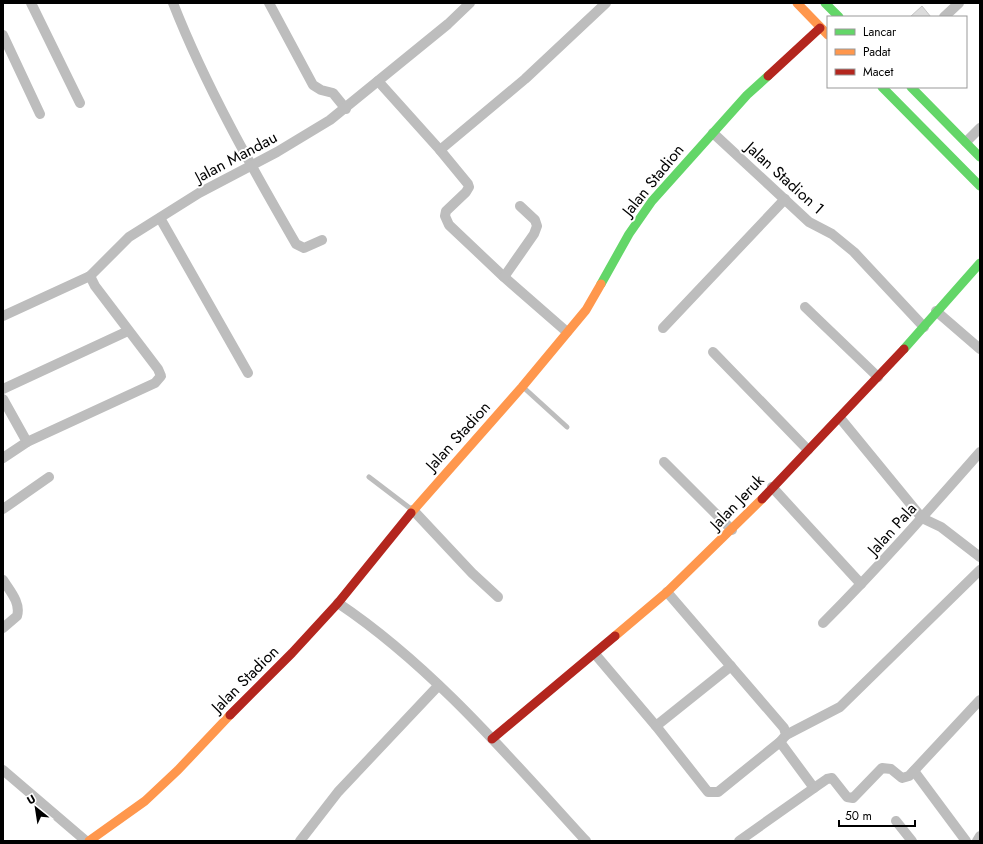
<svg xmlns="http://www.w3.org/2000/svg" width="983" height="844" viewBox="0 0 983 844" font-family="Jost,sans-serif">
<style>
.building{fill:#dcdcdc;stroke:#c4c4c4}
.lines{fill:none;stroke-linecap:round;stroke-linejoin:round}
.lane{stroke:#bdbdbd;stroke-width:5}
.street{stroke:#bdbdbd;stroke-width:10}
.fast{stroke:#63d668;stroke-width:9}
.slow{stroke:#ff974d;stroke-width:9}
.jam{stroke:#b3261e;stroke-width:9}
.labels{text-anchor:middle;dominant-baseline:central;stroke-width:4;stroke-linejoin:round;paint-order:stroke}
.street-label{font-size:16px;fill:#000;stroke:#fff}
</style>
<rect width="100%" height="100%" fill="#fff"/>
<polygon class="building" points="922,6 931,17 910,17"/>
<g class="lines">
<g class="lane">
<polyline points="523,387 567,427"/>
<polyline points="369,477 411,509"/>
</g>
<g class="street">
<polyline points="31,3 80,103"/>
<path d="M173,3C206,87 251,166 296,244L304,248L322,240"/>
<polyline points="269,3 313,85 321,90 333,93 346,109"/>
<polyline points="944,17 959,3"/>
<polyline points="3,35 40,114"/>
<polyline points="378,81 440,150 468,184 469,187 466,192 446,211 445,216 449,225 504,277 567,332"/>
<polyline points="713,133 809,222 832,234 854,252 924,327"/>
<polyline points="966,142 980,128"/>
<polyline points="440,150 525,79 606,3"/>
<polyline points="160,218 248,373"/>
<polyline points="504,277 534,234 537,226 535,220 520,206"/>
<polyline points="805,307 878,377"/>
<polyline points="936,311 980,349"/>
<polyline points="3,316 90,276 129,237 199,193 277,152 330,120 448,24 470,3"/>
<polyline points="663,328 785,199"/>
<polyline points="713,352 808,450"/>
<polyline points="3,389 128,331"/>
<polyline points="3,399 27,442 3,458"/>
<polyline points="840,418 922,518 941,527 980,557"/>
<polyline points="27,442 155,383 161,376 158,369 95,286 90,276"/>
<polyline points="664,462 732,530"/>
<polyline points="772,487 861,584"/>
<polyline points="3,509 49,477"/>
<polyline points="413,510 472,573 498,597"/>
<path d="M3,580C10,591 21,603 17,616L3,628"/>
<path d="M338,603C432,666 510,758 586,841"/>
<path d="M823,623C878,568 929,510 980,452"/>
<polyline points="595,654 656,726 708,792 718,792 780,742 786,735 784,728 667,592"/>
<polyline points="656,726 731,666"/>
<polyline points="786,735 840,707 980,570"/>
<polyline points="780,742 814,788 827,779 832,778 847,797 853,798 882,768 891,769 902,778 909,776 980,700"/>
<polyline points="3,770 86,841"/>
<polyline points="914,771 966,841"/>
<polyline points="896,821 912,841"/>
<polyline points="300,841 338,792 438,686"/>
<polyline points="739,841 814,788"/>
<polyline points="977,841 980,836"/>
</g>
<g class="fast">
<polyline points="825,3 839,17"/>
<polyline points="882,87 980,186"/>
<polyline points="911,87 980,157"/>
<polyline points="601,284 629,234 652,201 747,95 768,76"/>
<polyline points="904,349 980,263"/>
</g>
<g class="slow">
<polyline points="797,3 828,35"/>
<polyline points="411,513 522,387 586,310 601,284"/>
<polyline points="615,636 667,592 762,499"/>
<polyline points="89,841 145,801 178,770 230,715"/>
</g>
<g class="jam">
<polyline points="768,76 820,28"/>
<polyline points="762,499 904,349"/>
<polyline points="230,715 292,653 338,603 411,513"/>
<polyline points="492,739 615,636"/>
</g>
</g>
<g class="labels">
<g class="street-label">
<text transform="translate(236 157) rotate(-28)">Jalan Mandau</text>
<text transform="translate(785 178) rotate(42)">Jalan Stadion 1</text>
<text transform="translate(653 180) rotate(-51)">Jalan Stadion</text>
<text transform="translate(458 436) rotate(-48)">Jalan Stadion</text>
<text transform="translate(737 502) rotate(-46)">Jalan Jeruk</text>
<text transform="translate(892 529) rotate(-48)">Jalan Pala</text>
<text transform="translate(245 679) rotate(-45)">Jalan Stadion</text>
</g>
</g>
<rect width="983" height="844" fill="none" stroke="#000000" stroke-width="8"/>
<rect x="827" y="16" width="140" height="72" fill="#ffffff" stroke="#999999"/>
<rect x="835" y="29" width="20" height="6" fill="#63d668" stroke="#999999"/>
<text x="863" y="36" font-size="12" fill="#000000">Lancar</text>
<rect x="835" y="49" width="20" height="6" fill="#ff974d" stroke="#999999"/>
<text x="863" y="56" font-size="12" fill="#000000">Padat</text>
<rect x="835" y="69" width="20" height="6" fill="#b3261e" stroke="#999999"/>
<text x="863" y="76" font-size="12" fill="#000000">Macet</text>
<g transform="translate(36 808) rotate(330)" stroke="#ffffff" stroke-width="3" paint-order="stroke">
<path d="M0-3L7 15L0 10L-7 15Z" fill="#000000"/>
<text y="-6" font-size="11" font-weight="bold" text-anchor="middle" fill="#000000">U</text>
</g>
<path d="M839 820v6h76v-6" fill="none" stroke="#000000" stroke-width="2"/>
<text x="845" y="820" font-size="12" fill="#000000" stroke="#ffffff" stroke-width="3" paint-order="stroke">50 m</text>
</svg>
